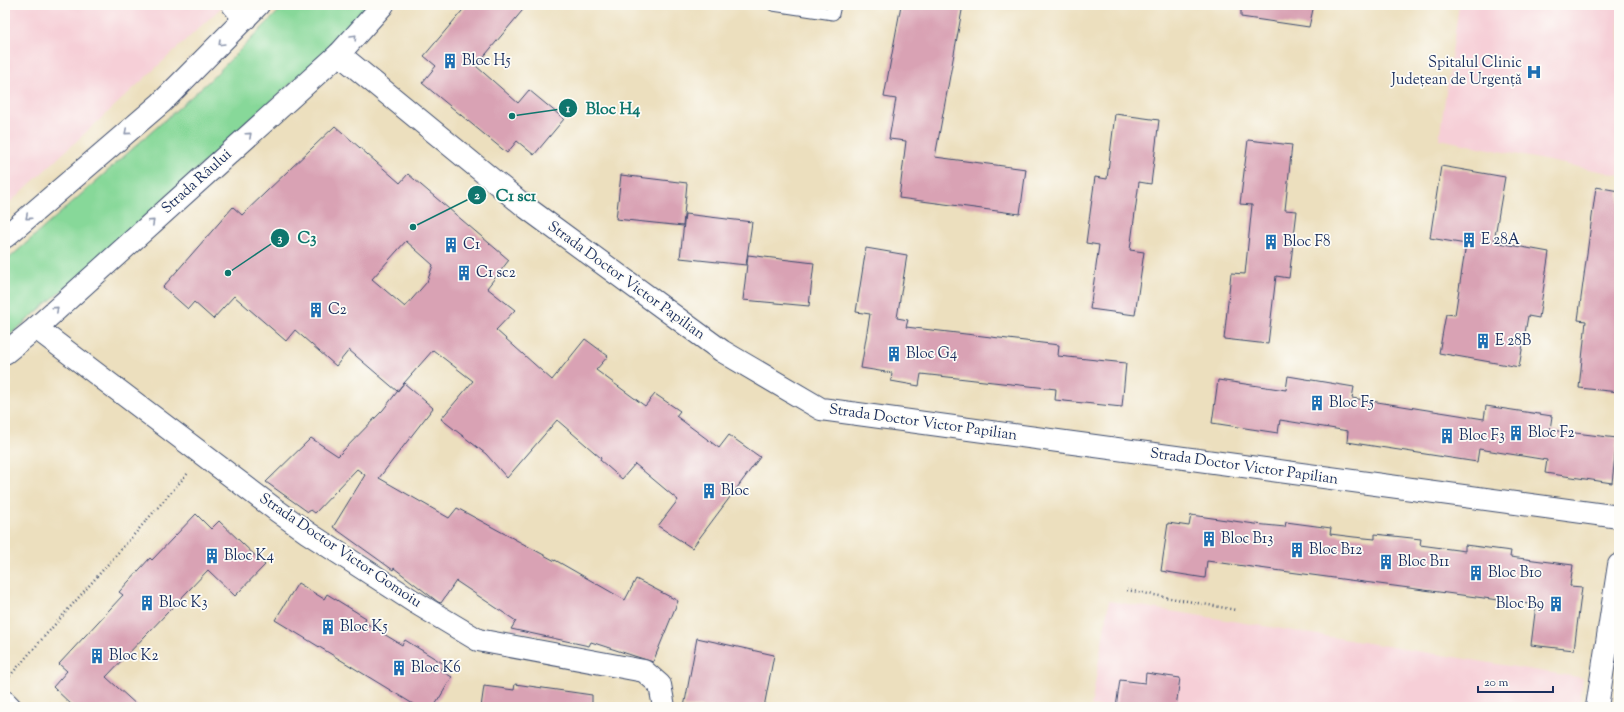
<svg xmlns="http://www.w3.org/2000/svg" width="1624" height="712" viewBox="0 0 1624 712" font-family="'Sorts Mill Goudy',serif">
<style>
.built{fill:#f6cfd7}
.green{fill:#87d899;stroke:#51847c}
.building{fill:#d9a2b4;fill-rule:evenodd}
.lines{fill:none;stroke-linecap:round;stroke-linejoin:round}
.service-casing{stroke:#3a496c;stroke-width:13}
.minor-casing{stroke:#3a496c;stroke-width:24}
.primary-casing{stroke:#3a496c;stroke-width:24}
.path{stroke:#3a496c;stroke-width:2.5;stroke-dasharray:1 3;stroke-linecap:butt}
.service{stroke:#fff;stroke-width:11}
.minor{stroke:#fff;stroke-width:22}
.primary{stroke:#fff;stroke-width:22}
.oneway{stroke:#8d97ae}
.labels{text-anchor:middle;dominant-baseline:central;stroke-width:3.5;stroke-linejoin:round;paint-order:stroke}
.poi-label{font-size:15px;fill:#1b2f5e;stroke:#fdfcf7;text-anchor:start}
.street-label{font-size:15px;fill:#1b2f5e;stroke:#fdfcf7}
.leader{fill:none;stroke:#0f766e;stroke-width:1.5}
.callout-dot{fill:#0f766e;stroke:#fdfcf7;stroke-width:1.5}
.mark-label{font-size:12px;text-anchor:middle;font-weight:bold;fill:#fff}
.callout-label{font-size:16px;text-anchor:middle;font-weight:bold;fill:#0f766e;stroke:#fdfcf7;stroke-width:3.5;stroke-linejoin:round;paint-order:stroke}
</style>
<rect width="100%" height="100%" fill="#fdfcf7"/>
<filter id="ink" filterUnits="userSpaceOnUse"><feTurbulence type="fractalNoise" baseFrequency=".025" numOctaves="2"/><feDisplacementMap in="SourceGraphic" scale="8" xChannelSelector="R" yChannelSelector="G"/><feConvolveMatrix kernelMatrix="1 2 1 2 8 2 1 2 1" color-interpolation-filters="sRGB"/></filter>
<filter id="wash" filterUnits="userSpaceOnUse"><feTurbulence type="fractalNoise" baseFrequency=".012" numOctaves="4" result="noise"/><feDisplacementMap in="SourceGraphic" scale="16" xChannelSelector="R" yChannelSelector="G"/><feGaussianBlur stdDeviation="0.9" result="paint"/><feColorMatrix in="noise" values="0 0 0 0 0 0 0 0 0 0 0 0 0 0 0 0 0 1.4 0 .05"/><feComposite in="paint" operator="in"/></filter>
<g filter="url(#wash)">
<rect width="100%" height="100%" fill="#ecdfbe"/>
<g class="built">
<polygon points="5,5 224,5 5,207"/>
<polygon points="1459,5 1619,5 1619,175 1439,139"/>
<polygon points="1109,601 1583,678 1579,707 1091,707"/>
</g>
<polygon class="green" points="285,5 368,5 329,49 94,263 5,339 5,262 209,81"/>
<g id="blocks">
<g class="building">
<polygon points="467,5 527,5 476,66 518,103 529,90 564,119 534,155 517,141 507,153 422,83 436,66 424,56"/>
<polygon points="901,5 963,5 935,157 1026,169 1020,214 899,198 906,141 889,139 896,99 884,97"/>
<polygon points="1241,5 1314,5 1309,27 1241,17"/>
<polygon points="1115,114 1159,120 1151,184 1139,182 1130,250 1144,252 1135,315 1090,309 1099,245 1086,243 1095,177 1107,179"/>
<path d="M335,126L400,183L408,174L509,260L487,288L515,310L496,330L552,380L585,339L608,356L596,370L645,406L655,394L680,411L676,416L719,448L729,435L760,457L692,548L658,526L678,500L635,464L622,479L600,460L601,458L557,420L507,478L486,454L441,419L473,381L433,350L397,391L349,350L336,366L295,330L286,341L234,296L213,319L194,302L188,309L163,287L233,207L242,215ZM406,241L433,265L427,282L405,307L372,279Z"/>
<polygon points="1248,140 1292,145 1285,210 1297,211 1289,278 1276,276 1268,344 1224,339 1231,273 1245,274 1252,205 1240,204"/>
<polygon points="1441,166 1505,177 1494,242 1549,252 1539,318 1528,316 1519,367 1439,353 1446,314 1455,315 1466,244 1430,238"/>
<polygon points="621,175 687,183 683,226 616,219"/>
<polygon points="1596,187 1619,191 1619,392 1579,388 1586,321 1578,320"/>
<polygon points="685,214 752,222 746,265 680,258"/>
<polygon points="866,248 907,255 897,318 908,320 906,327 1059,345 1058,356 1126,363 1122,407 1055,400 1056,389 921,374 919,386 891,381 892,373 861,368 870,314 856,312"/>
<polygon points="748,255 814,263 809,306 743,300"/>
<polygon points="1288,376 1354,387 1352,398 1484,419 1486,406 1552,416 1550,430 1617,438 1612,483 1545,473 1547,460 1479,449 1477,462 1347,442 1348,431 1280,420 1278,433 1212,423 1218,380 1286,390"/>
<polygon points="404,383 433,408 379,478 449,518 457,508 555,561 555,560 625,600 636,579 678,601 653,662 591,642 589,646 511,629 516,621 456,581 441,603 438,602 394,568 393,570 333,527 365,475 357,469 315,513 311,510 308,512 266,482 311,438 338,456 383,410"/>
<polygon points="196,514 211,529 219,521 265,565 235,596 208,570 106,677 139,707 74,707 53,687 67,671 59,664 123,595 119,592 150,558 152,560"/>
<polygon points="1191,515 1255,524 1285,527 1286,522 1331,528 1330,534 1354,537 1375,539 1375,534 1421,539 1420,545 1465,551 1465,545 1511,551 1510,557 1573,565 1570,586 1582,587 1574,650 1531,645 1536,605 1207,561 1205,578 1161,571 1168,523 1189,526"/>
<polygon points="298,583 324,599 327,594 366,618 364,622 402,645 405,640 444,664 440,670 452,677 434,707 418,707 275,620"/>
<polygon points="697,638 774,655 764,707 684,707"/>
<polygon points="1146,673 1180,678 1176,707 1116,707 1120,680 1145,683"/>
<polygon points="515,684 592,695 592,707 481,707 484,686 514,690"/>
</g>
</g>
</g>
<g filter="url(#ink)">
<use href="#blocks" fill-opacity="0" stroke="#3a496c" stroke-width="1"/>
<g class="lines">
<g class="service-casing">
<polyline id="service" points="773,5 833,14 835,5"/>
</g>
<g class="minor-casing">
<g id="minor">
<polyline points="233,5 245,19"/>
<polyline points="339,54 527,208 722,351 821,409 1619,517"/>
<polyline points="36,328 276,510 308,533 413,601 478,640 644,671 660,685 664,707"/>
<polyline points="5,702 10,707"/>
<polyline points="1597,707 1619,565"/>
</g>
</g>
<g class="primary-casing">
<g id="primary">
<polyline points="5,237 161,103 258,5"/>
<polyline points="5,353 36,328 339,54 383,5"/>
</g>
</g>
<g class="path">
<polyline points="1127,590 1236,610"/>
<polyline points="7,679 189,472"/>
</g>
<use href="#service" class="service"/>
<use href="#minor" class="minor"/>
<use href="#primary" class="primary"/>
</g>
<defs><path id="oneway-chevron" d="M-2-3.5L2.5 0L-2 3.5" fill="none" stroke-width="1.6" stroke-linecap="round" stroke-linejoin="round"/></defs>
<g class="oneway">
<use href="#oneway-chevron" transform="translate(354 37) rotate(-47)"/>
<use href="#oneway-chevron" transform="translate(221 43) rotate(135)"/>
<use href="#oneway-chevron" transform="translate(127 132) rotate(139)"/>
<use href="#oneway-chevron" transform="translate(249 135) rotate(-42)"/>
<use href="#oneway-chevron" transform="translate(28 217) rotate(139)"/>
<use href="#oneway-chevron" transform="translate(152 222) rotate(-42)"/>
<use href="#oneway-chevron" transform="translate(56 309) rotate(-42)"/>
</g>
</g>
<defs>
<g id="building-bare" transform="scale(1.2)"><path d="M-4-6H4V6H1V3H-1V6H-4ZM-2.5-4.3h1.7v1.8h-1.7ZM.8-4.3h1.7v1.8H.8ZM-2.5-1h1.7V.8h-1.7ZM.8-1h1.7V.8H.8Z" fill="#1f6fb2" stroke="#fdfcf7" stroke-width="2.5" paint-order="stroke"/></g>
<g id="hospital-bare" transform="scale(1.2)"><path d="M-5-5h3v3.5h4V-5h3V5h-3V1.5h-4V5h-3Z" fill="#1f6fb2" stroke="#fdfcf7" stroke-width="2.5" paint-order="stroke"/></g>
</defs>
<g fill-rule="evenodd">
<use href="#building-bare" x="450" y="61"/>
<use href="#hospital-bare" x="1534" y="72"/>
<use href="#building-bare" x="1469" y="240"/>
<use href="#building-bare" x="1271" y="242"/>
<use href="#building-bare" x="451" y="245"/>
<use href="#building-bare" x="464" y="273"/>
<use href="#building-bare" x="316" y="310"/>
<use href="#building-bare" x="1483" y="341"/>
<use href="#building-bare" x="894" y="354"/>
<use href="#building-bare" x="1317" y="403"/>
<use href="#building-bare" x="1516" y="433"/>
<use href="#building-bare" x="1447" y="436"/>
<use href="#building-bare" x="709" y="491"/>
<use href="#building-bare" x="1209" y="539"/>
<use href="#building-bare" x="1297" y="550"/>
<use href="#building-bare" x="212" y="556"/>
<use href="#building-bare" x="1386" y="562"/>
<use href="#building-bare" x="1476" y="573"/>
<use href="#building-bare" x="147" y="603"/>
<use href="#building-bare" x="1556" y="604"/>
<use href="#building-bare" x="328" y="627"/>
<use href="#building-bare" x="97" y="656"/>
<use href="#building-bare" x="399" y="668"/>
</g>
<g class="labels">
<g class="poi-label">
<text x="462" y="61">Bloc H5</text>
<text x="1522" y="63" text-anchor="end">Spitalul Clinic<tspan x="1522" dy="17">Județean de Urgență</tspan></text>
<text x="1481" y="240">E 28A</text>
<text x="1283" y="242">Bloc F8</text>
<text x="463" y="245">C1</text>
<text x="476" y="273">C1 sc2</text>
<text x="328" y="310">C2</text>
<text x="1495" y="341">E 28B</text>
<text x="906" y="354">Bloc G4</text>
<text x="1329" y="403">Bloc F5</text>
<text x="1528" y="433">Bloc F2</text>
<text x="1459" y="436">Bloc F3</text>
<text x="721" y="491">Bloc</text>
<text x="1221" y="539">Bloc B13</text>
<text x="1309" y="550">Bloc B12</text>
<text x="224" y="556">Bloc K4</text>
<text x="1398" y="562">Bloc B11</text>
<text x="1488" y="573">Bloc B10</text>
<text x="159" y="603">Bloc K3</text>
<text x="1544" y="604" text-anchor="end">Bloc B9</text>
<text x="340" y="627">Bloc K5</text>
<text x="109" y="656">Bloc K2</text>
<text x="411" y="668">Bloc K6</text>
</g>
<g class="street-label">
<text transform="translate(197 182) rotate(-42)">Strada Râului</text>
<text transform="translate(626 281) rotate(36)">Strada Doctor Victor Papilian</text>
<text transform="translate(923 423) rotate(8)">Strada Doctor Victor Papilian</text>
<text transform="translate(1244 467) rotate(8)">Strada Doctor Victor Papilian</text>
<text transform="translate(340 551) rotate(34)">Strada Doctor Victor Gomoiu</text>
</g>
</g>
<path class="leader" d="M512 116L568 108M413 227L477 195M228 273L280 238"/>
<g class="callout-dot">
<circle cx="512" cy="116" r="4"/>
<circle cx="413" cy="227" r="4"/>
<circle cx="228" cy="273" r="4"/>
<circle cx="568" cy="108" r="10"/>
<circle cx="477" cy="195" r="10"/>
<circle cx="280" cy="238" r="10"/>
</g>
<g class="mark-label">
<text x="568" y="112">1</text>
<text x="477" y="199">2</text>
<text x="280" y="242">3</text>
</g>
<g class="callout-label">
<text x="613" y="114">Bloc H4</text>
<text x="516" y="201">C1 sc1</text>
<text x="307" y="243">C3</text>
</g>
<rect width="1624" height="712" fill="none" stroke="#fdfcf7" stroke-width="20"/>
<path d="M1478 686v6h75v-6" fill="none" stroke="#1b2f5e" stroke-width="2"/>
<text x="1484" y="686" font-size="12" fill="#1b2f5e" stroke="#fdfcf7" stroke-width="3" paint-order="stroke">20 m</text>
</svg>
